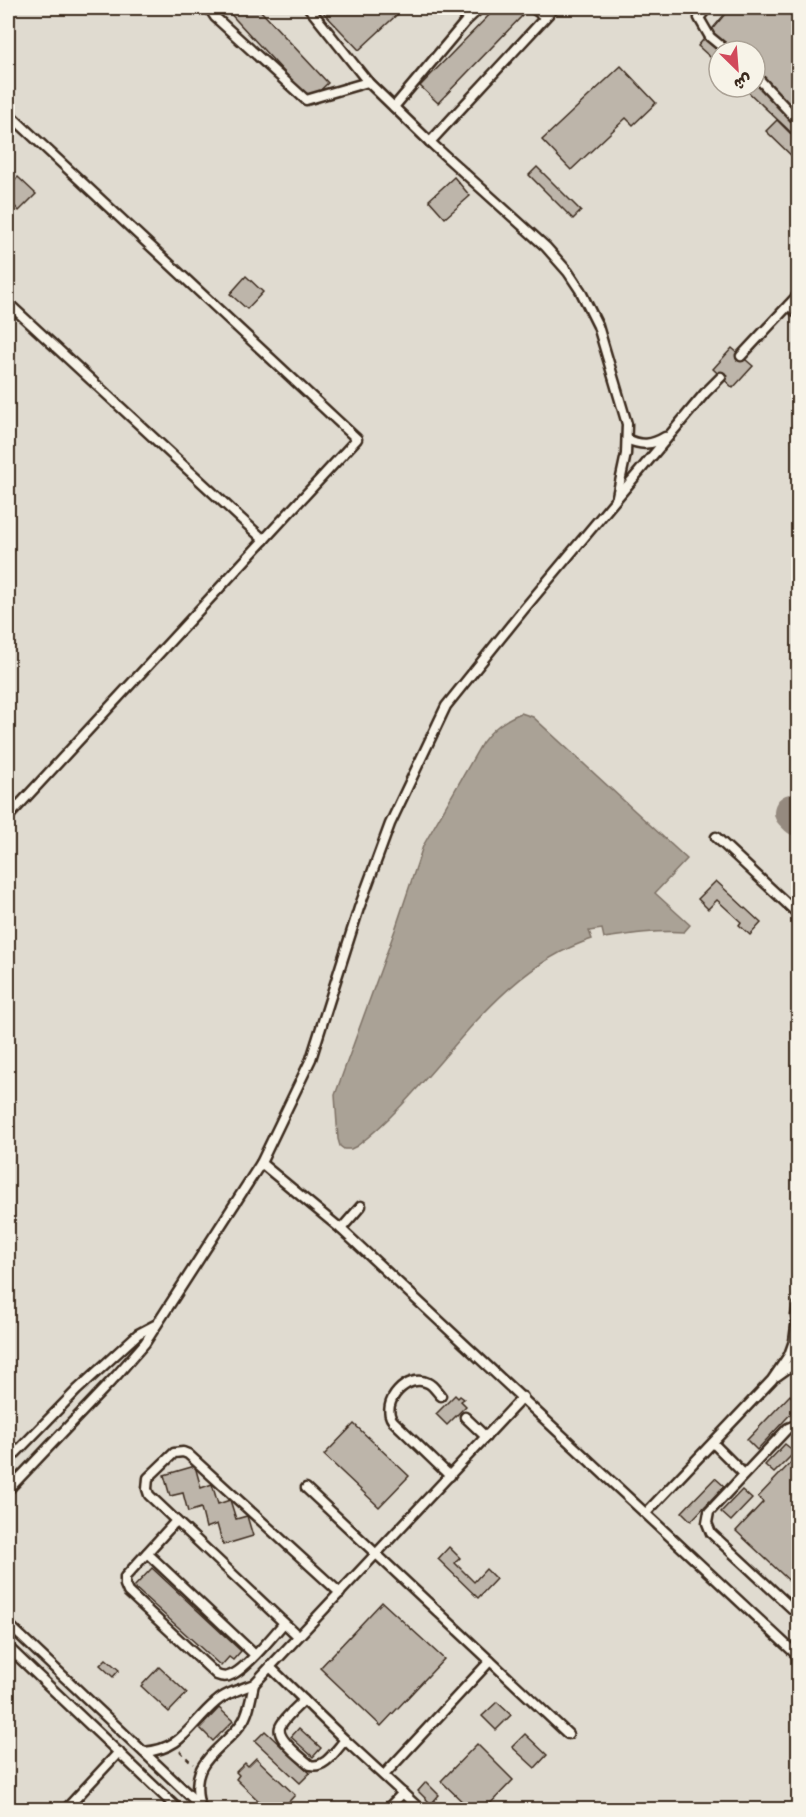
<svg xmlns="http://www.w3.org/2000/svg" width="806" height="1817" viewBox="0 0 806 1817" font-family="'Patrick Hand','Playpen Sans Arabic',sans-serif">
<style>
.built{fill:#e0dbd0;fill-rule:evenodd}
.water{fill:#aaa296;stroke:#7e7266;stroke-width:1.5}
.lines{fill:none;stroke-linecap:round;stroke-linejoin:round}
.taxiway{stroke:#958a7f;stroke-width:36}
.building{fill:#bdb5aa;stroke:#3b2a1e;stroke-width:1.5}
.lane-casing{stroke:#3b2a1e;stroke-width:13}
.path{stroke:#3b2a1e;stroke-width:2;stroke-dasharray:4.5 4.5;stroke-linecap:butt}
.lane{stroke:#f7f3e8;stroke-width:8}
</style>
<rect width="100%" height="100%" fill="#efebe0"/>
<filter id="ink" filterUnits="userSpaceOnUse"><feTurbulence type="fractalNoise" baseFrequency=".0167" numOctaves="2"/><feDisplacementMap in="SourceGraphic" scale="12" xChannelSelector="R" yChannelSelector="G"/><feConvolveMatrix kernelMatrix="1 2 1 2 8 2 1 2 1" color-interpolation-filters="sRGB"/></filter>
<g filter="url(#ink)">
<path class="built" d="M8,8H798V1809H8ZM719,51H755V87H719Z"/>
<path class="water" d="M521,713L533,717L687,859L655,893L690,925L684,932C658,930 631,934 604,938L602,929L589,931L592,939C489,972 439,1084 357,1146L351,1149H344L340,1146L338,1139L335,1095L395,930L423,846L482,743C493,728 504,720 521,713Z"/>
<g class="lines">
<polyline class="taxiway" points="792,812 798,818"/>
</g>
<g class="building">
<polygon points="225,8 258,8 328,83 310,100"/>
<polygon points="323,8 404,8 359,50 321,10"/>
<polygon points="496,8 513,8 522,16 438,103 420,86"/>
<polygon points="730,8 798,8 798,139 743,87 755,87 755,51 719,51 719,65 698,46"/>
<polygon points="621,66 656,103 633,125 626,118 571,170 542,140"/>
<polygon points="777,120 798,141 797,161 766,131"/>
<polygon points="537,167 581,211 573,219 529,175"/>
<polygon points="18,177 36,194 19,211 8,199 8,187"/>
<polygon points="454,177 470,196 445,218 429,200"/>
<polygon points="246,276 263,292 247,309 230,294"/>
<polygon points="732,348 753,366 733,388 713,369"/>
<polygon points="716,881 761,923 750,935 739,925 741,922 717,900 708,909 698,899"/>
<polygon points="455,1395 458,1398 460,1396 464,1399 461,1401 466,1406 447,1425 436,1414"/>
<polygon points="790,1395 798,1404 798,1406 757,1450 747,1440"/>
<polygon points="354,1424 409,1476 379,1507 324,1455"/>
<polygon points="785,1444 795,1452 774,1473 765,1465"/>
<polygon points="798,1455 798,1589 736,1531 763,1502 758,1497"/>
<polygon points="195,1466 201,1488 212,1484 218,1504 230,1500 236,1519 247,1516 253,1536 223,1545 217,1524 206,1528 201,1508 188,1512 183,1493 170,1496 164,1475"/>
<polygon points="715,1478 724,1486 691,1521 682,1512"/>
<polygon points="742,1490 752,1499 731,1521 721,1512"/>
<polygon points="449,1547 460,1558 455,1563 474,1582 486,1569 496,1579 478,1598 438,1559"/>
<polygon points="152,1568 241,1651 233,1660 229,1657 221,1666 134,1587"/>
<polygon points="382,1602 444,1659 381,1726 320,1668"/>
<polygon points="106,1659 119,1670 113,1677 100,1665"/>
<polygon points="159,1667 187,1693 169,1712 141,1686"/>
<polygon points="497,1702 511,1715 496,1730 482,1716"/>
<polygon points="219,1708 233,1721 213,1741 200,1728"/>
<polygon points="299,1728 321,1748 313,1757 291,1737"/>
<polygon points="265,1731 310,1773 300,1783 255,1741"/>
<polygon points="525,1734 547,1755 535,1768 512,1747"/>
<polygon points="477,1744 513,1780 484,1810 471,1810 441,1781"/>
<polygon points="256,1758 295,1795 281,1810 268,1810 236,1779 239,1775 236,1772 245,1763 248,1766"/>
<polygon points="426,1782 439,1795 431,1804 418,1791"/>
</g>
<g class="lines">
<g class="lane-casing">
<g id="lane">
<polyline points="209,8 215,17 306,100 368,82"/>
<polyline points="309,8 368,82 430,142 546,247 568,272 580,290 598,326 627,424 626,454 617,496"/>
<polyline points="533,8 545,17"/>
<polyline points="707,8 699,18 710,37 727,51"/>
<polyline points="755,75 798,121"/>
<polyline points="394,107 466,21 480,8"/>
<polyline points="8,113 357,439 8,817"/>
<polyline points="430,142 554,8"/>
<polyline points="8,303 264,540"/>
<polyline points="789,305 798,314"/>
<polyline points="741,356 798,295"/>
<path d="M627,439C641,446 652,445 665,437"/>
<polyline points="716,837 798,914"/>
<polyline points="261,1163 341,1229 798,1656"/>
<polyline points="341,1229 361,1206"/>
<polyline points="798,1331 796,1316 798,1305"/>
<polyline points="777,1376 798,1361"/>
<path d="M441,1396C437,1392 433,1385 428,1383C408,1372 379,1403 393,1421L450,1476"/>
<polyline points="465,1417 486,1437"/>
<polyline points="798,1424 788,1428 709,1512 707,1523 711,1533 798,1614"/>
<polyline points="713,1443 744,1474"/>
<polyline points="8,1461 77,1390 138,1334 155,1325"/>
<polyline points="306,1488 568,1734"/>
<polyline points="8,1490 117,1375 145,1343 261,1163 311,1059 359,908 390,824 446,706 524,609 705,393 721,377"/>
<polyline points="646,1513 772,1380 789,1355 794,1341 796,1326"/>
<path d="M176,1521L125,1577V1585L128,1592L217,1675C222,1677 226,1678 231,1675C245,1670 273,1636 284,1623"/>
<polyline points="147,1553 255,1655"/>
<polyline points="8,1624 205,1810"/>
<polyline points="298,1636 149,1495 147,1489 148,1478 174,1453 183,1452 188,1454 340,1593"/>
<polyline points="8,1647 179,1810"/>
<polyline points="270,1667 345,1740 421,1810"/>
<path d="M304,1700C296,1708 286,1716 281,1725C273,1737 301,1757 310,1765C325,1769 335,1751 345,1740"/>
<path d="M144,1752C183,1749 189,1725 216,1702C226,1693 241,1689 254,1684L523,1397"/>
<polyline points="384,1775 490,1661"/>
<path d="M199,1803C189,1760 220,1752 241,1724C249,1714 251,1697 254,1684"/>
<polyline points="65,1810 119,1752"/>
<polyline points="386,1810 403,1793"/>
</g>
</g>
<polyline class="path" points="180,1751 193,1764"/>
<use href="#lane" class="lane"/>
</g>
</g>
<rect width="806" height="1817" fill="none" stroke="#f7f3e8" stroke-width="30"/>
<rect x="15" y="15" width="776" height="1787" fill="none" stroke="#3b2a1e" stroke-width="2" filter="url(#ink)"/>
<g transform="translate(737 69) rotate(155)"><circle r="28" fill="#f7f3e8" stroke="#aca397" stroke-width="1.5"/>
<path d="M0-4.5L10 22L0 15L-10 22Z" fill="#d1495b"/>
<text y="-9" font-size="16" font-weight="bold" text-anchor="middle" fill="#3b2a1e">ش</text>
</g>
</svg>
